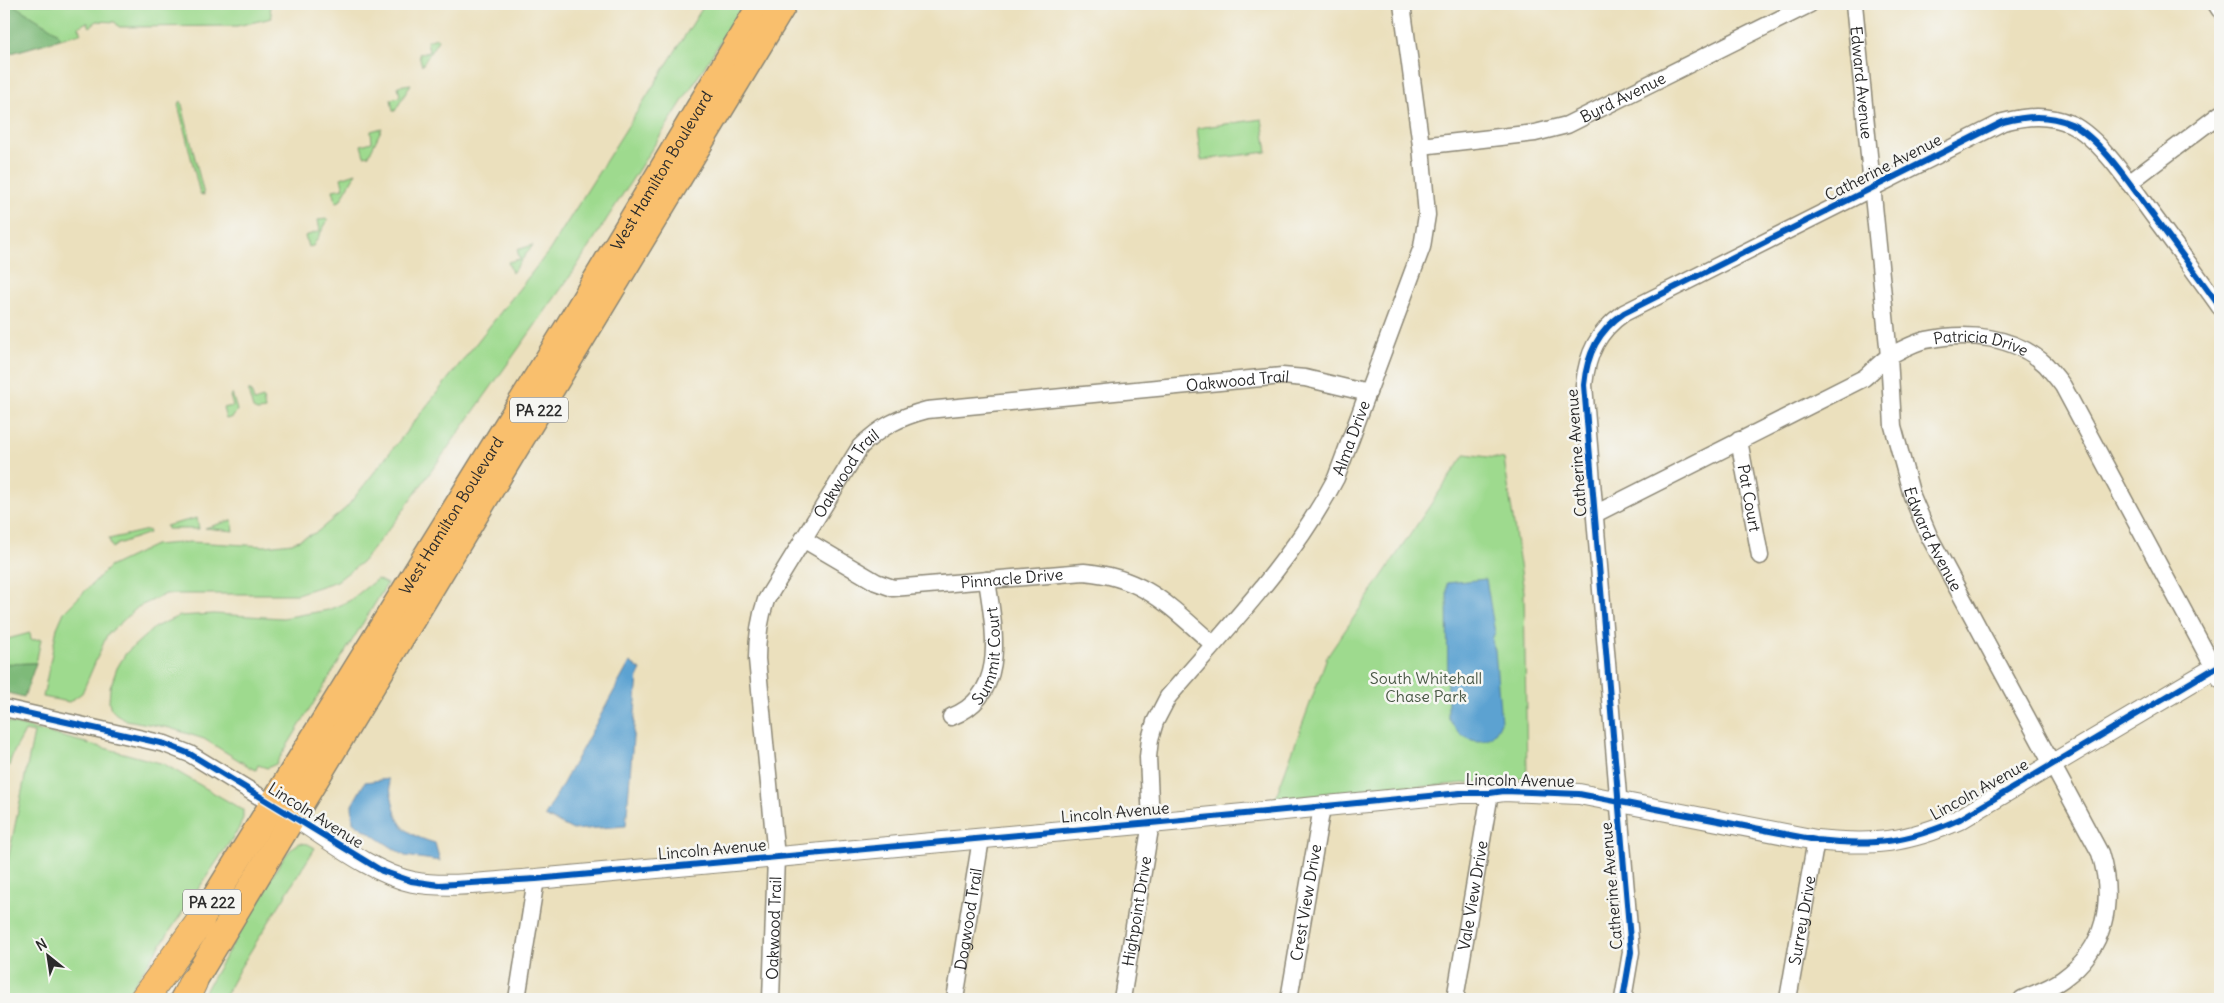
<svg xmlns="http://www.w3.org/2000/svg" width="2224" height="1003" viewBox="0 0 2224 1003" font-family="Delius,sans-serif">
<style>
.green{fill:#9eda8e;stroke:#64825c}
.forest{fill:#7eba79;stroke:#547252}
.water{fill:#5ba2d1;stroke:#43667e}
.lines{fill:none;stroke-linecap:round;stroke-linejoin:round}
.minor-casing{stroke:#8b8674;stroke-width:19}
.tertiary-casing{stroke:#8b8674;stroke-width:22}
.primary-casing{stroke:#8b8674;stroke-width:28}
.motorway-casing{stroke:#8b8674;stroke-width:30}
.minor{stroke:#fff;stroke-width:16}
.tertiary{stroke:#fff;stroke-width:20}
.primary{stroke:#f9bf6d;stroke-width:25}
.motorway{stroke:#f9bf6d;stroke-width:28}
.cycleway-casing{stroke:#f6f6f2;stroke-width:9}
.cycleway{stroke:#0057b8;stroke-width:6}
.labels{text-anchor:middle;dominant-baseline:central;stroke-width:5;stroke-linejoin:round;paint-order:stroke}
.shield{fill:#f6f6f2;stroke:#686867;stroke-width:1}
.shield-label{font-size:15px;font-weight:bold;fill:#2b2b2b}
.street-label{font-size:16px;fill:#2b2b2b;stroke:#f6f6f2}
.park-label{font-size:16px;fill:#485744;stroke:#f6f6f2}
</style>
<rect width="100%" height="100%" fill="#f6f6f2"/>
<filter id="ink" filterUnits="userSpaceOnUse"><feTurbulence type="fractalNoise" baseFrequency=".02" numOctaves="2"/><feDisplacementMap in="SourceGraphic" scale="10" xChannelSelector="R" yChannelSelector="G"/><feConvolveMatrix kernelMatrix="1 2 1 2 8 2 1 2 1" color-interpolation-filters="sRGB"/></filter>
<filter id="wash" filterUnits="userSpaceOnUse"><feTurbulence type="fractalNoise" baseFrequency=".0096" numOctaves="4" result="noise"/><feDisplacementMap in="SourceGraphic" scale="20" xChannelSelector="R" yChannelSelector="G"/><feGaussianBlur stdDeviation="1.12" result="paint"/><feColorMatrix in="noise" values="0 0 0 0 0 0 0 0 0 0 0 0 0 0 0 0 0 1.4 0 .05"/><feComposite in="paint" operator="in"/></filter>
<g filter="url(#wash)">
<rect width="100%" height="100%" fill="#ebe0bd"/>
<g class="green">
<polygon points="4,4 269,4 272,18 237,26 119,27 115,22 97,21 90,27 87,22 78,27 81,33 4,55"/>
<polygon points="705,4 748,4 744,5 571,275 397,519 362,562 337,581 297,594 166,594 138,607 107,635 82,693 69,702 43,697 57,628 64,612 109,567 155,545 190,542 265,546 292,543 317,532 346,508 549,251"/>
<polygon points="437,38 438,40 422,66 419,54 429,52 427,41"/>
<polygon points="411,84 395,111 393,111 391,99 400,97 398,86"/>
<polygon points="181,101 204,195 200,194 178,104"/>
<polygon points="1262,119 1267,152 1201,160 1197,128"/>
<polygon points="382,128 369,155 364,156 361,145 372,142 371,131"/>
<polygon points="356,173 340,201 336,202 333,190 344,188 341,178"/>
<polygon points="327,219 328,220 313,246 308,247 305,236 320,231 318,220"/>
<polygon points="533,245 512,273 508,262 520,259 517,250"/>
<polygon points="248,391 251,391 254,401 263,398 265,410 257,411 253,409"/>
<polygon points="232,394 237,410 233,417 226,419 223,408 233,406 230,396"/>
<polygon points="1465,454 1504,459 1524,591 1527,778 1275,799 1327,657"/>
<polygon points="197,518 199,529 167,529 166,526"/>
<polygon points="232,520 234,531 205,528"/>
<polygon points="148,530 149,533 118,544 112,548 109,539"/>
<polygon points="377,579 387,584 276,764 267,768 258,765 256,770 250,767 204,739 170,728 126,720 116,714 111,709 109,702 110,688 117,668 126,653 155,627 179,616 214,614 283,618 328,610 349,601"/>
<polygon points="30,633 31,640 41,639 36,663 4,664 4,640"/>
<path d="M4,721L164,764L243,810V818L238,830L124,999H4V879L34,733L25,731C19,744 12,752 9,766L4,765Z"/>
<path d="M300,843L308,844L315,848L240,968L223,999H201C218,967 237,937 256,906C266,889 282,851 300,843Z"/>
</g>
<g class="forest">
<polygon points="4,4 12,4 57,32 60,39 4,55"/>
<polygon points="36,663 24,697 4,692 4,664"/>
</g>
<g class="water">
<path d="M1486,579L1495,633C1491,639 1492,644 1495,650L1501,722C1489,754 1458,741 1448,716L1447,583Z"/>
<polygon points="630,662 641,670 638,676 626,826 573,830 545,816"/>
<path d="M388,779C397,818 393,831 435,843L440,861L405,856L353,822L352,805L365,782Z"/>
</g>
</g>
<g filter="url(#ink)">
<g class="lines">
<g class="minor-casing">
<g id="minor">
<path id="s1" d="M1854,4L1889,356L1893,426L1912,496L1929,536L2100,853C2115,901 2106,948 2063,979C2051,988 2036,993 2022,999"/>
<polyline points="2216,4 2220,10"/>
<path id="s2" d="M1421,146L1535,133L1567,125L1810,4"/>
<polyline points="2129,183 2220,114"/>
<path id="s3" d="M1739,440L1760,556"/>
<path id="s4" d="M1595,514L1864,378C1873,371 1881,361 1891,355C1901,350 1915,342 1926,340C1967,331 2015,336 2046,365C2052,372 2058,379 2063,386L2220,679"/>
<path id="s5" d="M803,539L876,582L893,588L1084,572C1145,577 1170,607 1213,644"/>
<polyline points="4,708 165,744 190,754 280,809"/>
<path id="s6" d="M951,717C1009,695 994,629 987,580"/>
<polyline points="517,999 536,879"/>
<path id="s7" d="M771,999L776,857L757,659C757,638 759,620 766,600L860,447C880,427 900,417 927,410L1282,376L1305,378L1368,393"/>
<path id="s8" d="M955,999L981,839"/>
<path id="s9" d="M1122,999L1151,823L1148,757L1150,739L1155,722L1168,697C1228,627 1293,561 1336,478L1422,247L1427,215L1421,146L1402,4"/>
<path id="s10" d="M1289,999L1322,807"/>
<path id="s11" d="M1455,999L1490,793"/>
<path d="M1623,999L1631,952L1584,385C1587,354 1598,331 1624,313L2003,122C2026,116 2048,114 2071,124C2101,139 2132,187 2152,214C2175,245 2198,276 2220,307"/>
<path id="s12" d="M1788,999L1816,840"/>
</g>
</g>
<g class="tertiary-casing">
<path id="tertiary" d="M295,817C330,839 372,873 413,882C449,889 498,881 536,879L1151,823L1460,793H1490L1504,791L1579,794L1816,840C1873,846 1907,843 1960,819L2220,665"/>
</g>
<g class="primary-casing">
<g id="primary">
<path id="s13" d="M189,939L567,328L761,4"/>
<polyline points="183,999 784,4"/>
</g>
</g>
<g class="motorway-casing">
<g id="motorway">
<polyline points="144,999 200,922"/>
<polyline points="185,999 193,982"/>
</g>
</g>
<use href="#minor" class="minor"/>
<use href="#tertiary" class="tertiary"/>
<use href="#primary" class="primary"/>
<use href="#motorway" class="motorway"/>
<g class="cycleway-casing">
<g id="cycleway">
<path d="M4,708L165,744L190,754L382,871L411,881L439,885L536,879L1151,823L1460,793H1490L1504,791L1579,794L1816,840C1873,846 1907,843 1960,819L2220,665"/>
<path d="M1623,999L1631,952L1584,385C1587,354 1598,331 1624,313L2003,122C2026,116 2048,114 2071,124C2101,139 2132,187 2152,214C2175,245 2198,276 2220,307"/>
</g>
</g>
<use href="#cycleway" class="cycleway"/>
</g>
</g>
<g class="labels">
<g class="shield">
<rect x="510" y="397.5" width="58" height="25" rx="4"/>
<rect x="183" y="889.5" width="58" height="25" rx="4"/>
</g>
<g class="shield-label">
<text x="539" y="410">PA 222</text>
<text x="212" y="902">PA 222</text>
</g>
<g class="street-label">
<text stroke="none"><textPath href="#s1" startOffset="79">Edward Avenue</textPath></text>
<text stroke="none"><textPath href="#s2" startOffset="210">Byrd Avenue</textPath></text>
<text transform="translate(1883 167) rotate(-27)">Catherine Avenue</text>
<text stroke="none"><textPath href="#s13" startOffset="902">West Hamilton Boulevard</textPath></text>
<text stroke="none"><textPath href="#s4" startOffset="431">Patricia Drive</textPath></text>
<text stroke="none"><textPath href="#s7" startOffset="970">Oakwood Trail</textPath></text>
<text stroke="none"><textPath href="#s9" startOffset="628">Alma Drive</textPath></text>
<text transform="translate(1576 453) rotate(-94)">Catherine Avenue</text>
<text stroke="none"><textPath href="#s7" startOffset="551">Oakwood Trail</textPath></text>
<text stroke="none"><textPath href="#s3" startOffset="59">Pat Court</textPath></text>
<text stroke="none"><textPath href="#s13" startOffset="498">West Hamilton Boulevard</textPath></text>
<text stroke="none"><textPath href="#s1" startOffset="544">Edward Avenue</textPath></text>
<text stroke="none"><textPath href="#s5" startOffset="222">Pinnacle Drive</textPath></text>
<text stroke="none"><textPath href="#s6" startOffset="78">Summit Court</textPath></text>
<text transform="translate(1520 780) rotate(1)">Lincoln Avenue</text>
<text transform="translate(1979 789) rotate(-29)">Lincoln Avenue</text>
<text transform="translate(1115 812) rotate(-5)">Lincoln Avenue</text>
<text transform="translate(316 815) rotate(32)">Lincoln Avenue</text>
<text transform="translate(712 849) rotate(-5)">Lincoln Avenue</text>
<text transform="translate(1611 886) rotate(-95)">Catherine Avenue</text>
<text stroke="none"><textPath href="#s11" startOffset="105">Vale View Drive</textPath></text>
<text stroke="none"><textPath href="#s10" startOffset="98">Crest View Drive</textPath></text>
<text stroke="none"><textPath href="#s9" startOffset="89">Highpoint Drive</textPath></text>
<text stroke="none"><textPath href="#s8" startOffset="81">Dogwood Trail</textPath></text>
<text stroke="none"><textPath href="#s12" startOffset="80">Surrey Drive</textPath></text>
<text stroke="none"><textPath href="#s7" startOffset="71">Oakwood Trail</textPath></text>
</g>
<g class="park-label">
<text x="1426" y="678">South Whitehall<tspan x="1426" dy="18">Chase Park</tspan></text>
</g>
</g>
<rect width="2224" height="1003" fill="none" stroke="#f6f6f2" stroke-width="20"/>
<g transform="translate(48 956) rotate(330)" stroke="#f6f6f2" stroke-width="4" paint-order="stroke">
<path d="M0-4L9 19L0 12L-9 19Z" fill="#2b2b2b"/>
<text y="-8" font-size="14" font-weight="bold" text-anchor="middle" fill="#2b2b2b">N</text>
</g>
</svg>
